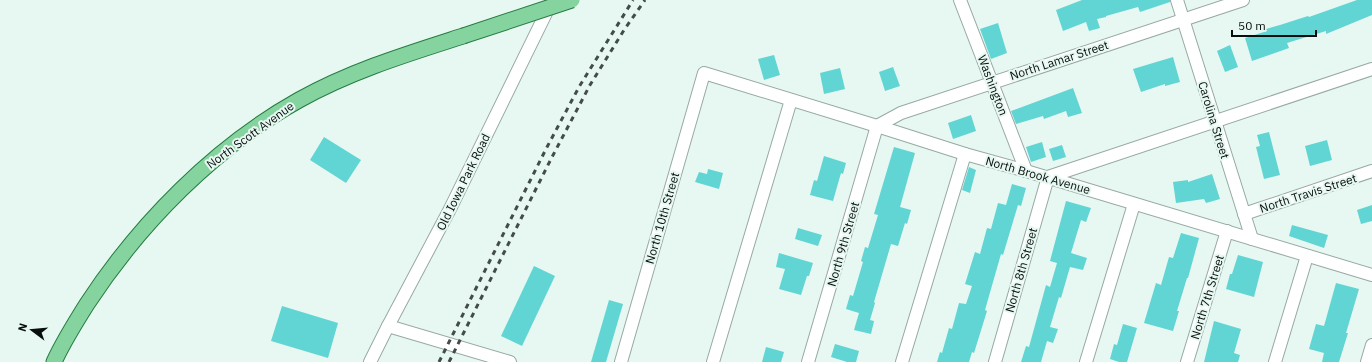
<svg xmlns="http://www.w3.org/2000/svg" width="1372" height="362" viewBox="0 0 1372 362" font-family="'IBM Plex Sans',sans-serif">
<style>
.building{fill:#61d5d3}
.lines{fill:none;stroke-linecap:round;stroke-linejoin:round}
.minor-casing{stroke:#98a9a3;stroke-width:14}
.major-casing{stroke:#247b41;stroke-width:17}
.minor{stroke:#fff;stroke-width:12}
.major{stroke:#85d39e;stroke-width:15}
.rail{stroke:#434c48;stroke-width:3;stroke-dasharray:5 5;stroke-linecap:butt}
.major-bridge-casing{stroke:#247b41;stroke-width:17;stroke-linecap:butt}
.major-bridge{stroke:#85d39e;stroke-width:15}
.labels{text-anchor:middle;dominant-baseline:central;stroke-width:4;stroke-linejoin:round;paint-order:stroke}
.street-label{font-size:12px;fill:#080e0c;stroke:#e6f8f1}
</style>
<rect width="100%" height="100%" fill="#e6f8f1"/>
<g class="building">
<polygon points="1082,0 1170,0 1170,2 1140,12 1138,7 1106,16 1106,17 1097,19 1100,28 1089,31 1086,22 1063,31 1056,10"/>
<polygon points="1357,0 1372,0 1372,15 1326,34 1326,31 1287,43 1289,48 1252,61 1245,38 1267,31 1266,29 1280,25 1308,16 1309,17"/>
<polygon points="998,23 1007,53 991,59 980,29"/>
<polygon points="1230,45 1238,67 1225,72 1217,51"/>
<polygon points="774,55 780,75 764,80 758,59"/>
<polygon points="1173,57 1180,82 1165,86 1165,84 1141,92 1133,69"/>
<polygon points="893,67 900,86 885,91 879,72"/>
<polygon points="840,68 845,89 824,94 820,73"/>
<polygon points="1073,88 1082,113 1068,117 1066,111 1044,119 1043,116 1016,124 1011,111"/>
<polygon points="971,115 976,131 953,139 948,123"/>
<polygon points="1269,132 1280,175 1264,179 1256,147 1260,146 1257,135"/>
<polygon points="324,137 361,160 346,183 310,160"/>
<polygon points="1327,140 1332,160 1310,166 1305,146"/>
<polygon points="1042,142 1046,157 1031,162 1026,147"/>
<polygon points="1062,145 1066,157 1053,161 1049,149"/>
<polygon points="894,147 915,153 900,207 911,210 907,224 905,223 898,246 891,244 874,302 875,303 870,320 874,321 871,334 854,330 859,313 846,309 850,295 853,296 863,262 861,261 865,247 868,248 878,215 874,214"/>
<polygon points="824,156 846,163 843,174 841,173 833,201 810,195 814,180 817,181"/>
<polygon points="969,167 976,170 970,193 962,190"/>
<polygon points="708,169 723,173 719,189 695,182 699,172 707,174"/>
<polygon points="1212,174 1220,199 1206,203 1204,199 1176,203 1173,182 1188,180 1188,182"/>
<polygon points="1012,184 1026,188 1021,206 1018,205 1003,255 1001,254 985,310 987,311 974,353 972,352 969,362 937,362 940,352 942,353 949,328 952,329 959,303 966,304 972,286 965,284 975,252 980,254 987,228 991,229 998,203 1006,205"/>
<polygon points="1066,201 1091,208 1086,222 1081,220 1071,253 1087,258 1083,270 1070,267 1061,298 1059,297 1050,327 1058,329 1053,343 1047,341 1041,362 1021,362 1026,346 1029,347 1046,285 1050,287 1057,263 1050,261"/>
<polygon points="1372,205 1372,221 1361,224 1357,210"/>
<polygon points="1292,225 1328,235 1324,248 1289,236"/>
<polygon points="798,228 822,235 818,246 795,239"/>
<polygon points="1181,233 1199,238 1188,278 1187,278 1177,311 1179,311 1173,331 1144,323 1156,283 1161,285 1169,257 1173,258"/>
<polygon points="779,253 813,263 809,276 807,276 801,295 779,289 785,269 776,267"/>
<polygon points="1238,255 1263,262 1254,297 1226,289 1230,274 1232,274"/>
<polygon points="534,266 555,276 522,346 501,336"/>
<polygon points="1336,283 1359,289 1346,333 1348,333 1339,362 1322,362 1324,353 1309,349 1316,324 1324,326"/>
<polygon points="609,300 623,304 606,362 591,362"/>
<polygon points="282,306 338,323 328,358 271,341"/>
<polygon points="1214,321 1241,329 1234,353 1240,355 1238,362 1204,362"/>
<polygon points="1123,324 1137,328 1127,362 1119,362 1110,359 1114,344 1117,345"/>
<polygon points="835,344 859,351 856,362 847,362 831,357"/>
<polygon points="766,347 784,352 781,362 762,362"/>
</g>
<g class="lines">
<g class="minor-casing">
<g id="minor">
<polyline points="960,0 1026,171"/>
<polyline points="1177,0 1252,239"/>
<polyline points="1244,214 1372,171"/>
<polyline points="388,326 510,362"/>
<polyline points="370,362 388,326 450,209 551,3"/>
<polyline points="621,362 704,73 877,126 965,154 1026,171 1372,275"/>
<polyline points="713,362 791,100"/>
<polyline points="808,362 877,126 901,113 1243,0"/>
<polyline points="902,362 965,154"/>
<polyline points="995,362 1048,177 1372,69"/>
<polyline points="1086,362 1134,204"/>
<polyline points="1187,362 1227,231"/>
<polyline points="1275,362 1307,256"/>
<polyline points="1367,362 1372,345"/>
</g>
</g>
<g class="major-casing">
<path id="major" d="M54,362C63,342 75,323 87,304C140,223 215,147 299,100C351,71 407,54 463,36"/>
</g>
<use href="#minor" class="minor"/>
<use href="#major" class="major"/>
<g class="rail">
<polyline points="439,362 546,149 579,87 633,0"/>
<polyline points="449,362 551,159 590,85 624,30 645,0"/>
</g>
<g class="major-bridge-casing">
<polyline id="major-bridge" points="463,36 572,0"/>
</g>
<use href="#major-bridge" class="major-bridge"/>
</g>
<g class="labels">
<g class="street-label">
<text transform="translate(1059 60) rotate(-18)">North Lamar Street</text>
<text transform="translate(993 85) rotate(69)">Washington</text>
<text transform="translate(1214 120) rotate(73)">Carolina Street</text>
<text transform="translate(250 135) rotate(-36)">North Scott Avenue</text>
<text transform="translate(1038 175) rotate(16)">North Brook Avenue</text>
<text transform="translate(463 182) rotate(-64)">Old Iowa Park Road</text>
<text transform="translate(1308 193) rotate(-18)">North Travis Street</text>
<text transform="translate(662 218) rotate(-74)">North 10th Street</text>
<text transform="translate(843 244) rotate(-74)">North 9th Street</text>
<text transform="translate(1021 270) rotate(-74)">North 8th Street</text>
<text transform="translate(1207 297) rotate(-73)">North 7th Street</text>
</g>
</g>
<g transform="translate(32 330) rotate(286)" stroke="#e6f8f1" stroke-width="3" paint-order="stroke">
<path d="M0-3L7 15L0 10L-7 15Z" fill="#080e0c"/>
<text y="-6" font-size="11" font-weight="bold" text-anchor="middle" fill="#080e0c">N</text>
</g>
<path d="M1232 30v6h84v-6" fill="none" stroke="#080e0c" stroke-width="2"/>
<text x="1238" y="30" font-size="12" fill="#080e0c" stroke="#e6f8f1" stroke-width="3" paint-order="stroke">50 m</text>
</svg>
